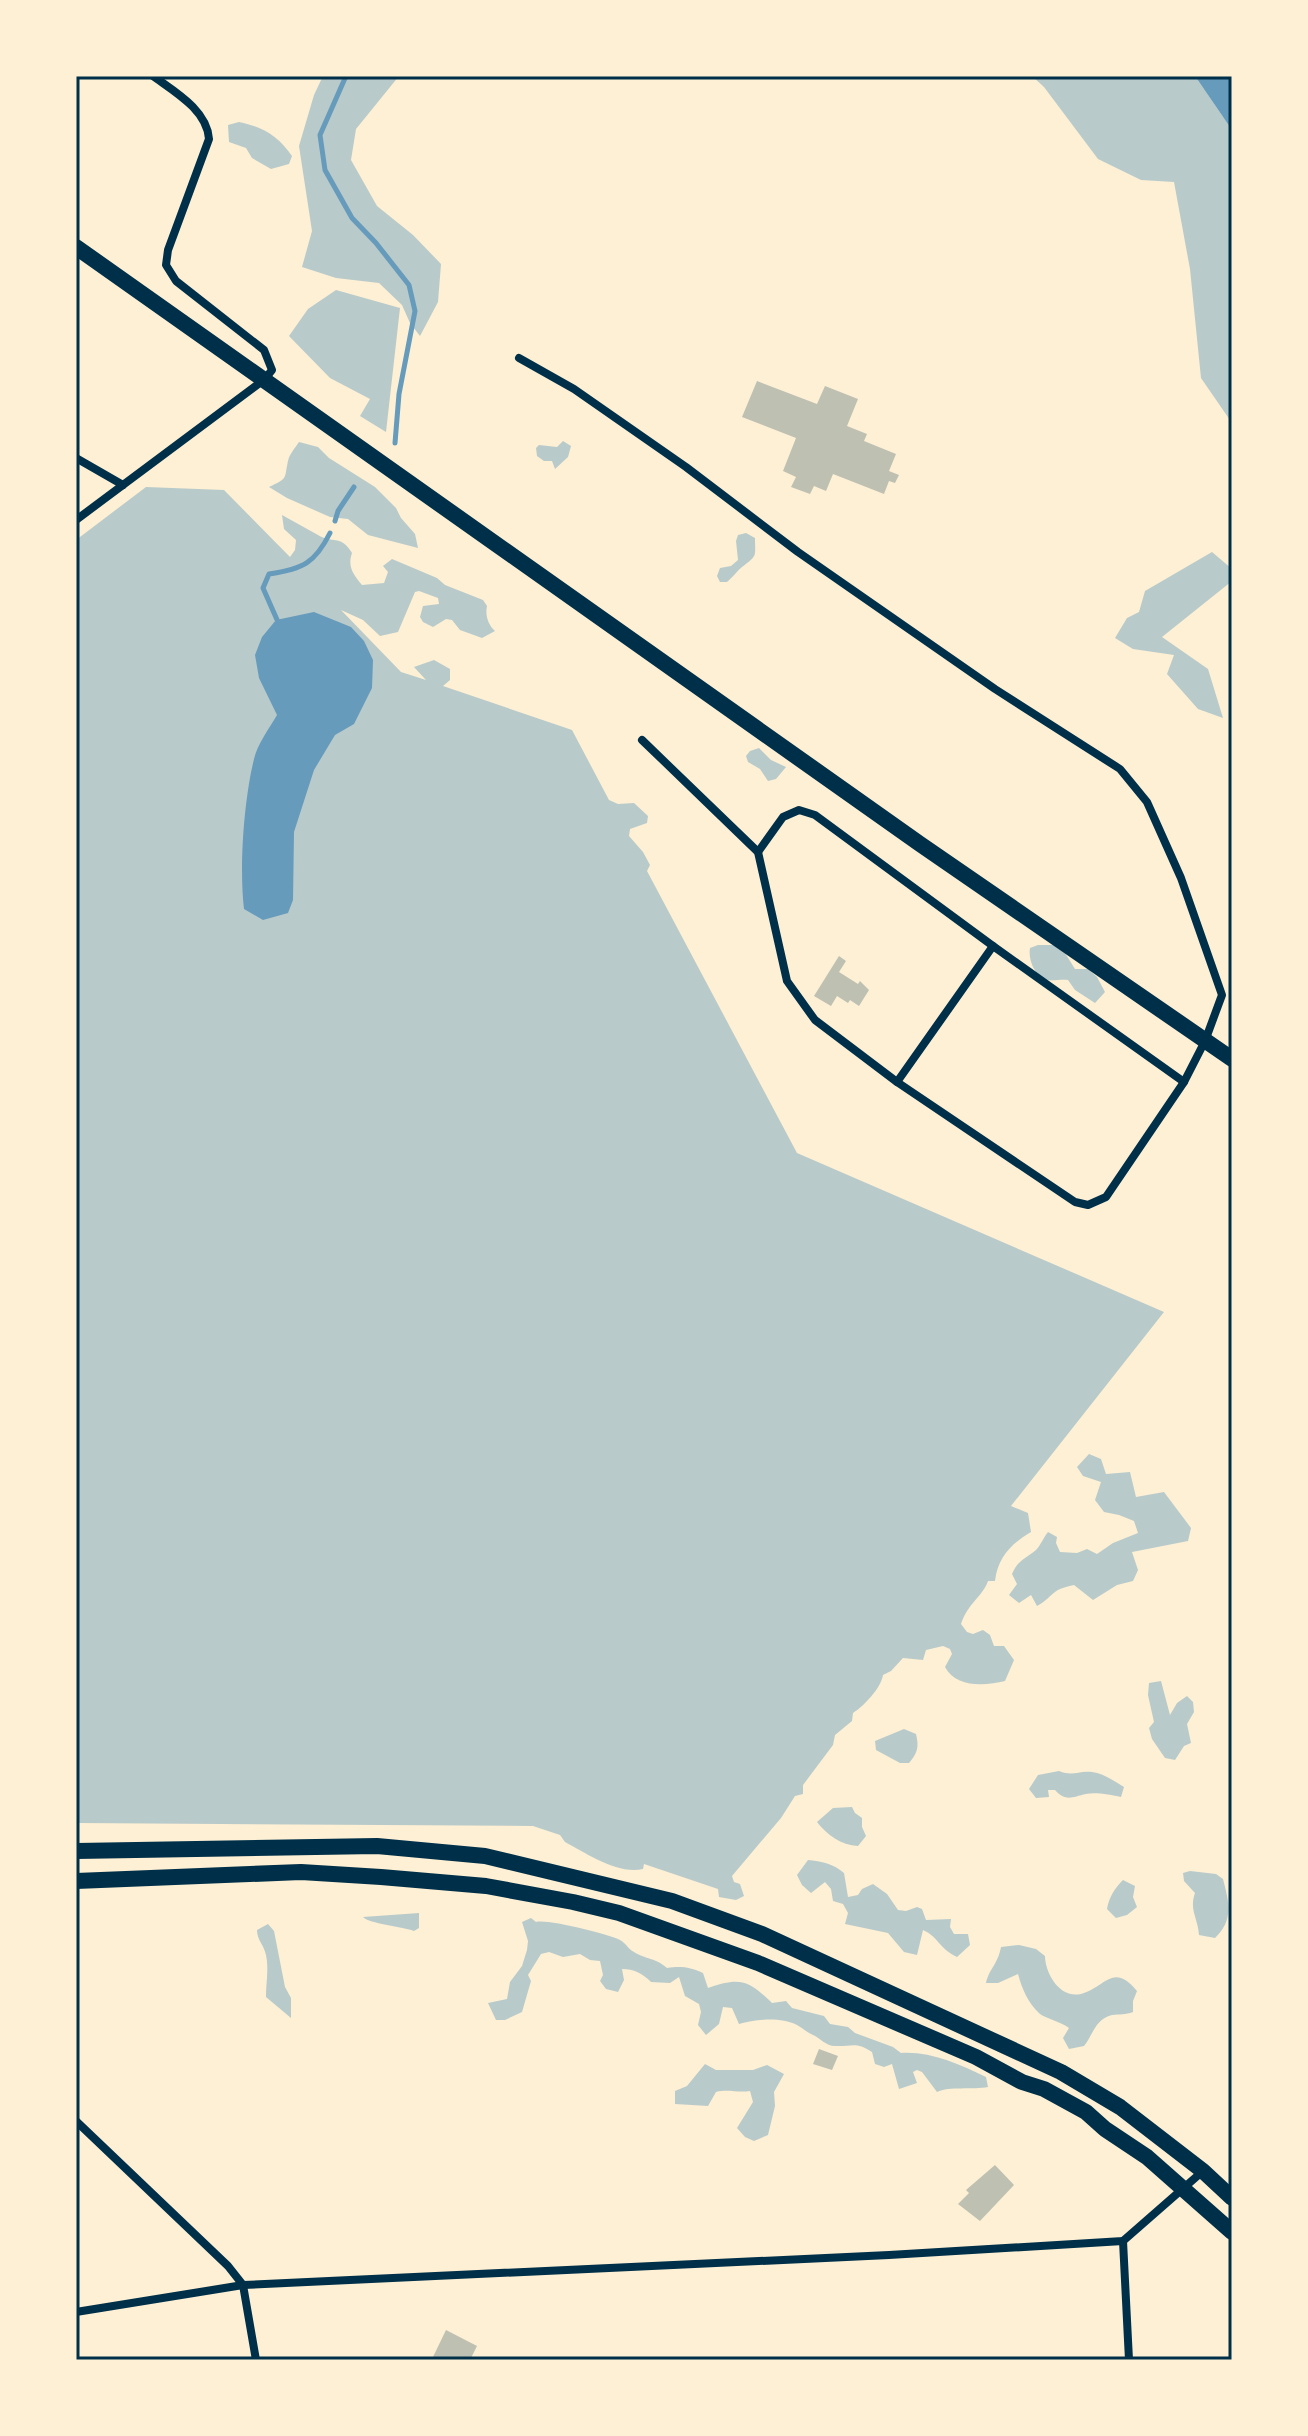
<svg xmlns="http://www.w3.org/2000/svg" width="1308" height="2436" viewBox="0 0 1308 2436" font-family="Helvetica,sans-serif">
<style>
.green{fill:#b9caca}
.water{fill:#669bbc}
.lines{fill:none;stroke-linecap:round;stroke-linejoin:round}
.stream{stroke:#669bbc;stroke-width:5}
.building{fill:#bec0b2}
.minor{stroke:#003049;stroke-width:8}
.primary{stroke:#003049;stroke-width:16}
.trunk{stroke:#003049;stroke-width:16}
.neatline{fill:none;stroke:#003049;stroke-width:3}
</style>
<rect width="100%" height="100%" fill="#fdf0d5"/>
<g class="green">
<polygon points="323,76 399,76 356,129 351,160 377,206 413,235 441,264 438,302 420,336 410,323 402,305 379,283 336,278 302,267 312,231 299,146 314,95"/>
<polygon points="1032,76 1195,76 1232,130 1232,423 1201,378 1190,269 1174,182 1141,180 1098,159 1044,87"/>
<path d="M239,122C263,127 278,136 292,156L289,164L271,169L252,158L246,148L229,142L228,125Z"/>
<polygon points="336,290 400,308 386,432 360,416 370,399 330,378 289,336 308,309"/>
<polygon points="563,441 571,446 568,457 555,469 552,461 544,461 537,456 536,448 539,445 557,447"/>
<path d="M299,442L318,447L329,458L375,487L396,508L401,518L415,534L418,548L368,535L348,519L330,517L287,498L269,487C288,478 284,480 288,461C289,455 295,448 299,442Z"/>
<path d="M146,487L224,490L290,557L295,550L296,540L284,529L282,515C294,522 306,528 318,535C332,544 341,534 352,553C347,567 354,575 362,585L384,583L388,572L383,566L392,559L437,578L445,585L483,600L487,606C485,615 488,625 495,631L482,638L460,630L452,620L446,619L433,627L423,622L420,617L423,606L439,604L438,598L419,591L415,592L398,632L380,636L363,620L341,610L401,672L426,680L414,667L434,660L450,669V680L443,686L572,730L609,800L618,804L634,803L648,816L647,823L630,829L629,836L643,852L650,865L647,871L797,1153L1164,1312L1011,1506L1028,1513L1031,1532C1011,1544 998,1557 995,1581H988C983,1596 968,1603 961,1624L967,1632L973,1634L983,1630L990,1635L994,1646H1004L1014,1660L1005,1681C985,1686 956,1688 945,1667L952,1654L950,1649L943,1646L926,1650L923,1660L903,1658L891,1671L883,1675C881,1688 864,1706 853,1713L852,1721L835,1735L833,1745L803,1785V1794L795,1796L781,1818L732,1876L734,1882L740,1884L744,1896L736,1900L719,1897L718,1889L644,1864L643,1869C618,1875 586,1853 565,1842L560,1835L533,1826L76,1823V540Z"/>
<path d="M746,533L755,538C755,557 758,555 742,567C737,571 733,577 727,582H720L717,576L720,568L731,566L738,560L736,541L738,535Z"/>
<polygon points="1212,552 1232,569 1232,581 1162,637 1208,669 1223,718 1198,709 1167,674 1174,655 1133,649 1115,638 1127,618 1139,612 1145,591"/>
<polygon points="759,748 771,760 786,767 776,779 768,781 760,769 748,762 746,756 750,751"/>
<path d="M1038,945H1060L1075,969H1088L1097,977L1105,992L1095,1003L1075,990L1068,980C1062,979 1054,981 1048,980C1035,977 1028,960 1030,948Z"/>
<path d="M1089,1454L1101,1459L1106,1474L1130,1472L1136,1497L1164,1492L1191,1528L1188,1541L1132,1552L1138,1570L1133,1581L1117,1585L1093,1600L1074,1585C1049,1590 1055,1596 1037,1606L1031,1595L1019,1603L1009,1595L1017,1584L1012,1574C1018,1560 1025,1559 1036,1550C1040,1546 1044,1537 1048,1532L1057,1537L1056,1543L1060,1552L1077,1553L1087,1549L1097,1554L1113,1543L1138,1533L1134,1521L1119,1515L1104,1512L1095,1500L1101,1482L1083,1476L1077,1467Z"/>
<polygon points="1161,1681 1170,1715 1177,1703 1187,1696 1193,1702 1194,1712 1187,1724 1191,1743 1184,1746 1175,1760 1165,1758 1152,1739 1149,1728 1154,1722 1148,1695 1149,1683"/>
<path d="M904,1729L916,1734C919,1747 918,1752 909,1763H900L876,1750L875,1741Z"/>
<path d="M1059,1771C1074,1777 1078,1770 1092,1772C1103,1773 1114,1781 1124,1787L1121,1797C1111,1795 1096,1792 1086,1794C1072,1797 1066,1802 1055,1790H1048L1049,1797L1036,1798L1029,1789L1038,1775Z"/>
<path d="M852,1807L855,1813L862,1818V1827L866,1836L858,1846C841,1845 827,1835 817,1822L833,1808Z"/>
<path d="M808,1860C821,1861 834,1864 844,1873L848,1897L858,1895L862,1889L873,1884L887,1894L898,1910L906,1911L917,1907L922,1909L926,1920L951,1919L950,1927L954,1934H968L970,1945L957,1957C938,1948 940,1938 923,1930L917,1955L904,1952L888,1933L845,1924L848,1913L843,1904L833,1901L831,1889L825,1882L811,1893L802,1885L797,1875Z"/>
<path d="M1190,1871L1216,1874L1223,1879C1229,1902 1234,1920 1215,1938L1199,1935C1198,1918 1189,1910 1195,1893L1184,1881L1183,1873Z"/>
<path d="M1123,1880L1135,1886L1133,1897L1137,1907L1127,1915L1116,1918L1107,1909C1109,1897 1115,1888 1123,1880Z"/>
<path d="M419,1913V1928L414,1931C400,1926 370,1924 363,1917Z"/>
<path d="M531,1918L536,1922C548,1919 608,1934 620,1940C627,1944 628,1949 634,1952C647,1960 654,1957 667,1968C681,1966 690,1967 703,1973L708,1988C740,1977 748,1980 772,2003L786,2001L792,2008L824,2016L830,2024L848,2027L855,2033L893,2047L901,2053C930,2051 959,2064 986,2077L988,2087C973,2090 949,2086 937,2092L922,2072L917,2070L913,2072L917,2083L899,2089L892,2064L884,2067L875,2064L872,2052C856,2041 851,2047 835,2046C826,2046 820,2038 813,2035C806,2032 803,2028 797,2025C781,2017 756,2019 739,2024L732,2008L723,2007L719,2024L706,2035L698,2025L701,2012L699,2004L685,1996L679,1977L670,1983L651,1982C642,1973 634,1969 622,1969L624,1980L618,1992L606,1989L600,1981L603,1975L600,1961L590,1960L580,1954L563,1957L549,1952L541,1954L528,1975L531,1981L522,2012L505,2020H496L488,2003L507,1999L510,1982L522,1966L527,1950L528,1941L522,1922Z"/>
<path d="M268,1924L274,1931L285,1987L291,1998V2018L266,1997C266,1983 269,1969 266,1955C264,1945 257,1940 257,1930Z"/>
<path d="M1019,1945L1036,1949L1045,1956C1045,1972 1059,1999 1081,1994C1106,1987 1113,1962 1137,1991L1133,2001V2012C1125,2015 1120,2014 1112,2015C1095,2019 1093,2035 1084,2046L1069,2049L1063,2038L1069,2028C1061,2022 1045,2018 1040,2014C1028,2003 1022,1989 1018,1974L998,1983H986C989,1969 998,1964 1001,1947Z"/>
<path d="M705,2064L716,2070H753L767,2065L784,2074L774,2092L775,2106L768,2135L754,2141L745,2137L737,2128L753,2102L750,2091C738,2093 728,2089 716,2092L708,2106L675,2104V2091L687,2086Z"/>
</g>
<g class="water">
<polygon points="1195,76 1232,76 1232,130"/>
<path d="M314,612L351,627L364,641L373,660L372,688L354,724L335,735L314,770L294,832L293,900L288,913L263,920L244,909C239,868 244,799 254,759C258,743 269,729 277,715L259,678L255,655L262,637L276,620Z"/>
</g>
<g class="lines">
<g class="stream">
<polyline points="346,76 320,135 325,170 352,218 376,243 409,285 415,311 399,394 395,443"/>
<polyline points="335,521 338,511 354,487"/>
<path d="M278,622L263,588L269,574C303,569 315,563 330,533"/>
</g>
</g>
<g class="building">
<polygon points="757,381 817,404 825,386 858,399 847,426 867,434 864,441 896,454 889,471 899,475 895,483 889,481 884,494 833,474 826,491 814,486 810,494 791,487 796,477 783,471 796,438 742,417"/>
<polygon points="839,956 846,961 839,972 858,984 860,981 869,990 859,1006 850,1000 848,1003 837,996 831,1006 814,996"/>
<polygon points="819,2049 838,2056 832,2070 813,2064"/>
<polygon points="995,2165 1014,2185 980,2221 958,2204 969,2193 966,2190"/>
<polygon points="446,2330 477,2346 470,2360 439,2360 433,2357"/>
</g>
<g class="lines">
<g class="minor">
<polyline points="519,358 574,389 686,467 798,552 995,689 1120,769 1147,802 1181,878 1222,995 1205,1041 1184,1082 1106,1197 1088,1205 1075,1202 897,1082 815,1020 787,981 758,852 642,740"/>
<polyline points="76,458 123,485"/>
<path d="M76,520L265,379L272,370L264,350L176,281L166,265L168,250L209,139C207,110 175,92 153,76"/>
<polyline points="758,852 783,817 799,810 815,815 993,946 1184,1082"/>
<polyline points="897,1082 993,946"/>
<polyline points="76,2121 228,2266 243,2285 256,2360"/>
<polyline points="1123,2241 1129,2360"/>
<polyline points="76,2312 243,2285 889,2255 1123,2241 1203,2171"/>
</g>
<polyline class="primary" points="76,247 920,844 1232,1059"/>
<g class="trunk">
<polyline points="76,1851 377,1846 485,1856 672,1901 762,1934 1061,2072 1120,2107 1203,2171 1232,2198"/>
<polyline points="76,1881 301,1872 381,1877 486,1886 573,1902 619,1913 758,1963 976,2057 1022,2082 1044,2089 1086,2112 1105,2129 1147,2157 1232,2232"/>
</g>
</g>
<rect width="1308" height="2436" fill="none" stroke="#fdf0d5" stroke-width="156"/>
<rect x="78" y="78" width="1152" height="2280" class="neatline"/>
</svg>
